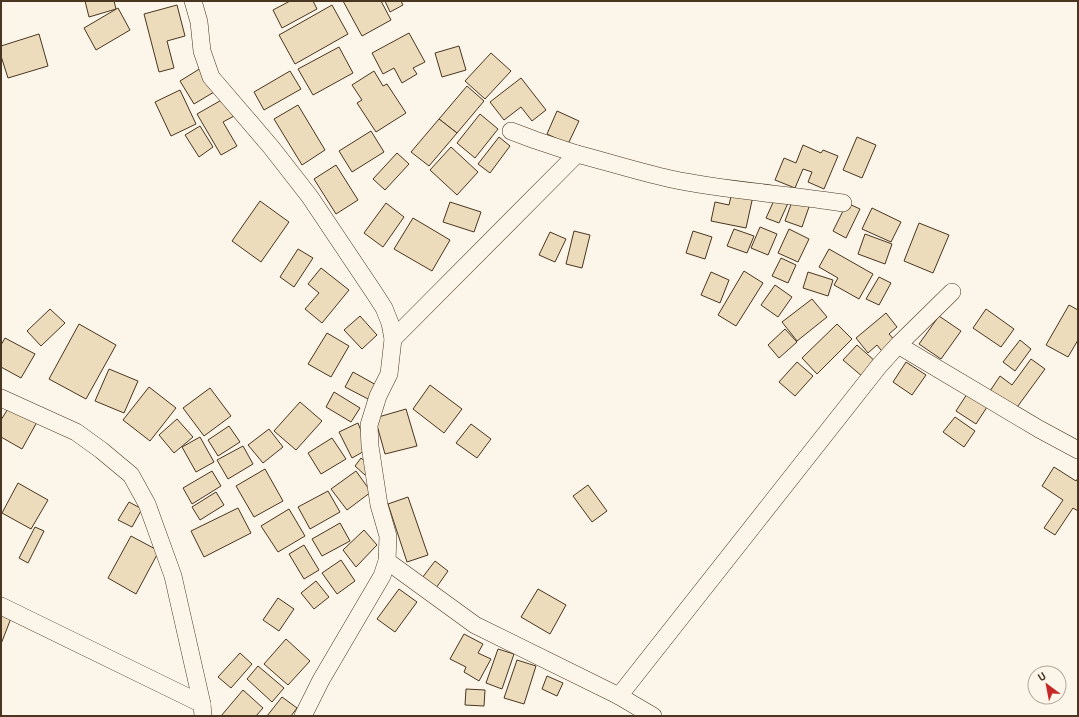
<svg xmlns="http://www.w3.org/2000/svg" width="1079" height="717" viewBox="0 0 1079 717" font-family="Barlow,sans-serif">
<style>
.building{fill:#ecdcbc;stroke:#4a3520}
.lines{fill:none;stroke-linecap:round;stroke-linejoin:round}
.minor-casing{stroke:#4a3520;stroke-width:18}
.minor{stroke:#fbf6e9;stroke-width:17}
</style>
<rect width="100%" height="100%" fill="#fbf6e9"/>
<g class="building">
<polygon points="85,1 114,1 116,9 89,17"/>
<polygon points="290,1 313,1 317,9 282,28 273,10"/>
<polygon points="343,1 381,1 391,20 362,36"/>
<polygon points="385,1 401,1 403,5 390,12"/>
<polygon points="177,5 185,36 167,41 174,68 159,72 144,14"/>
<polygon points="332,5 348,34 295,64 279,35"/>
<polygon points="118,8 130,30 96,50 84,28"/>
<polygon points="409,33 425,62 413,68 417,74 402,83 394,68 383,74 372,53"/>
<polygon points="39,34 48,66 8,78 1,56 1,46"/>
<polygon points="459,46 466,70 442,77 435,53"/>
<polygon points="339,47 353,73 313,95 298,69"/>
<polygon points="491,53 511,71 485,99 465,81"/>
<polygon points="201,68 214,92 194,104 180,81"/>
<polygon points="290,71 301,89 264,110 254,92"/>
<polygon points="374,71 383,86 387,84 406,113 376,132 357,103 362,100 352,85"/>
<polygon points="521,78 546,110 532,121 521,107 504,120 490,102"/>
<polygon points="467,86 484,101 457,133 439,119"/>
<polygon points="180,90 196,124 171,136 155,102"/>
<polygon points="225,98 234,116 223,122 237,146 221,155 197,114"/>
<polygon points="298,105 325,150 302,165 274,119"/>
<polygon points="557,111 579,121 568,144 547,134"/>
<polygon points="480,114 498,129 475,158 457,143"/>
<polygon points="439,119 457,133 429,166 411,152"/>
<polygon points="200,126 213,147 199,157 185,135"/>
<polygon points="371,131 384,152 352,172 339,151"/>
<polygon points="499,137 510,146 490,173 478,164"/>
<polygon points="857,137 876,145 862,178 843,170"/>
<polygon points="803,145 821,153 823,150 838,156 824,189 808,182 812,172 803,169 795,188 775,180 784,158 796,163"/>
<polygon points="451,147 478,172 457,195 430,170"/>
<polygon points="397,153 409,164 385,190 373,179"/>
<polygon points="336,165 358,200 336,214 314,179"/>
<polygon points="732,192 753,196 746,228 711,221 715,202 729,205"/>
<polygon points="776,196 789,201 779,223 766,218"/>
<polygon points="793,199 810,204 802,227 785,221"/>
<polygon points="260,201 289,222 261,262 232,241"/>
<polygon points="450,202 481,212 474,232 443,222"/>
<polygon points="386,203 404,217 383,247 364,233"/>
<polygon points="847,203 860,209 846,238 833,231"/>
<polygon points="872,208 901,222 891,242 862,229"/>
<polygon points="413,218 450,240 432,271 394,249"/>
<polygon points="919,223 949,235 933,273 904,261"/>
<polygon points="760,227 777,234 768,255 751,248"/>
<polygon points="734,229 754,236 747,253 727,246"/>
<polygon points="789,229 809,239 798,262 778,253"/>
<polygon points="574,231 590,235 582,268 566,264"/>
<polygon points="693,231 712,237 705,259 686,253"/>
<polygon points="550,232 566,239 555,262 539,255"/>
<polygon points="865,234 892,244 885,264 858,254"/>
<polygon points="298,249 313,258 294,287 280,277"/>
<polygon points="829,249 873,274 859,299 834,285 838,278 819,267"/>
<polygon points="781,258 796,265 788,283 772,276"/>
<polygon points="321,268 349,290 322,323 305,309 319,293 308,284"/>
<polygon points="744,271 763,283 736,326 718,315"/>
<polygon points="711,272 729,280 720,303 701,295"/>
<polygon points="808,272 833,280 828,296 803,288"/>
<polygon points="879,277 891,283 879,305 866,299"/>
<polygon points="775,285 792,297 778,317 761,305"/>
<polygon points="812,299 827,317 797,341 782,322"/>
<polygon points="1069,305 1078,310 1078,340 1068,357 1046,345"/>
<polygon points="50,309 65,323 41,346 27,331"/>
<polygon points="986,309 1014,329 1001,347 973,328"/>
<polygon points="886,313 897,327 889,334 898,344 885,355 877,345 868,353 856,338"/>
<polygon points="360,316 377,335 362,349 344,330"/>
<polygon points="939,316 961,331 941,359 919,344"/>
<polygon points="79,324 116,345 86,399 49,379"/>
<polygon points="837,324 852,339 817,374 802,358"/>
<polygon points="785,329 797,342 779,358 768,345"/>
<polygon points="327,333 349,346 331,377 308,364"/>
<polygon points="5,338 35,354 21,378 1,367 1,345"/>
<polygon points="1020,340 1031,349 1015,371 1003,362"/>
<polygon points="857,345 876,362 863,377 843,360"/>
<polygon points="1031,359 1045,369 1015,410 990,391 1000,376 1012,385"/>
<polygon points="797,362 813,376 795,396 779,382"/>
<polygon points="906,362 926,375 912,395 893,382"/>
<polygon points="109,369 138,381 124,413 95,401"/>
<polygon points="353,372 378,386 370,400 345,387"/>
<polygon points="430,385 462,409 444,433 413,409"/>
<polygon points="149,387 176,408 150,441 123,420"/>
<polygon points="210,388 231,416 204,436 183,408"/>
<polygon points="334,392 360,408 351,422 326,407"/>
<polygon points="967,394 987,407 976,424 956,411"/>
<polygon points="300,402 322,421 296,450 274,431"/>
<polygon points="9,407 37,422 22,449 1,437 1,420"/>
<polygon points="406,409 417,446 385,454 375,418"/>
<polygon points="955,417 975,431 964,447 943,432"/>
<polygon points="177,419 193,437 174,453 159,435"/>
<polygon points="358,423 368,449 352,458 339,432"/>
<polygon points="471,424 491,439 477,458 456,443"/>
<polygon points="229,426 240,442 218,456 208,440"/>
<polygon points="269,429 283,447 263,463 248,445"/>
<polygon points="200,437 214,462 196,472 182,447"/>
<polygon points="332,438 346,459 321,474 308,453"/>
<polygon points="243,446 253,464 228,479 217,460"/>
<polygon points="361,458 370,466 365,475 355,466"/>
<polygon points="1054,467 1076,481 1078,478 1078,511 1073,508 1055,535 1044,528 1063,500 1042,486"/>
<polygon points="265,469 283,501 254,517 236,486"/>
<polygon points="212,471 221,486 192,504 183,488"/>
<polygon points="356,471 371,492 347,510 331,489"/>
<polygon points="18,483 48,500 31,529 2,513"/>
<polygon points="588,485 607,511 592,522 573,496"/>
<polygon points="328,491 340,512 310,529 298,507"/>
<polygon points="216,492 224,505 200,520 192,507"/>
<polygon points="408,497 428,555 407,562 388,504"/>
<polygon points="129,502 142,509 132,527 118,520"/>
<polygon points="238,508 251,533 204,557 191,531"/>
<polygon points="289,509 305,536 278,552 261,526"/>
<polygon points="340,523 350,541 322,556 312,539"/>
<polygon points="35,527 44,531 28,563 19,558"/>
<polygon points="364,530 377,545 356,567 343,550"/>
<polygon points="131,536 159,551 136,594 108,578"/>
<polygon points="304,545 319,570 304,579 289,554"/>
<polygon points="341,560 355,581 337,594 322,573"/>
<polygon points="435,561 448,571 436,588 422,578"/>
<polygon points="316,581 329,597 314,609 301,593"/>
<polygon points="399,589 417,602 395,632 377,619"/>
<polygon points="538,589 566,605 550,634 521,617"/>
<polygon points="278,598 294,609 279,631 263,620"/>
<polygon points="1,609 13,613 1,644"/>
<polygon points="464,634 483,644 478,653 491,659 479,681 464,672 466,667 450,659"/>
<polygon points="286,639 310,661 288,685 264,664"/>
<polygon points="498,649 514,654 502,689 486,683"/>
<polygon points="240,653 252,664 231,688 218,677"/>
<polygon points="517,660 536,666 524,704 504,698"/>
<polygon points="258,666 284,688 272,702 247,679"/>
<polygon points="547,676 563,683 557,696 542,689"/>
<polygon points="466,689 485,690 484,706 465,705"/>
<polygon points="243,690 263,708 256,716 221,716"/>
<polygon points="282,697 297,708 291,716 267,716"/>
</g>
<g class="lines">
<g class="minor-casing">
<g id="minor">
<polyline points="193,1 199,22 202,51 211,77 271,147 310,197 375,294 384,308 390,323 393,339 389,374 378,396 369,425 370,446 379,505 388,536 387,561 382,576 321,680 303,716"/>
<polyline points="511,131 535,140 577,154"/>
<path d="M393,339L577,154C608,162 639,172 671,179C728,191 786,194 843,203"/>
<polyline points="898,345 1039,429 1078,450"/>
<polyline points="1,398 76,432 101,450 131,475 147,504 173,576 202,704 203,716"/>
<polyline points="387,561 475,625 619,696 653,716"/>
<polyline points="1,606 202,704"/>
<polyline points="619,696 879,366 898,345 952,292"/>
</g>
</g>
<use href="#minor" class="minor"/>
</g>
<rect width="1079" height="717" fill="none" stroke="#4a3520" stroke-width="4"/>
<g transform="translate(1047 685) rotate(328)"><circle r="19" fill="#fbf6e9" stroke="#b4a999"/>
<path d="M0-3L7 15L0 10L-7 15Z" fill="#c62828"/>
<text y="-6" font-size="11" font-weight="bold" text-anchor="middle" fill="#4a3520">U</text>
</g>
</svg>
